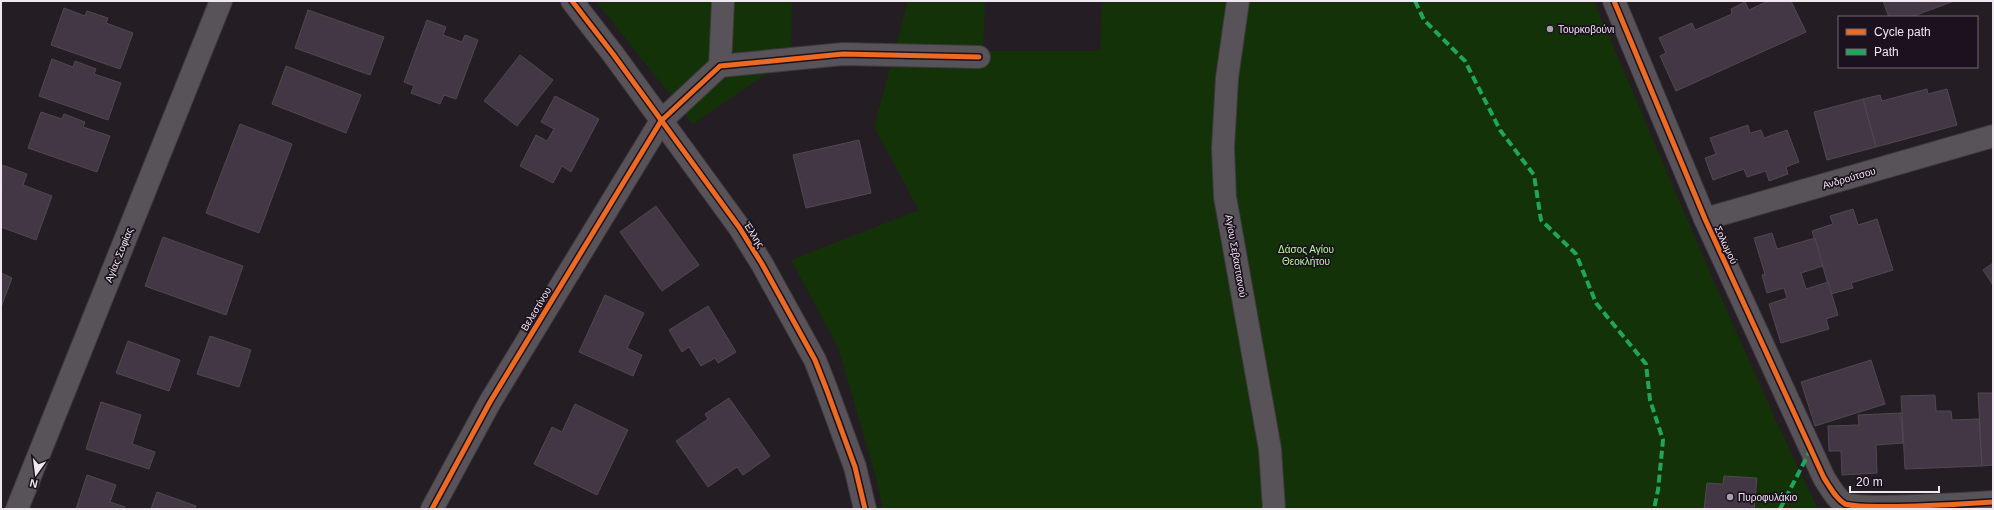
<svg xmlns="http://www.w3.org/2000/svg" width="1994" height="510" viewBox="0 0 1994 510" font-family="Arial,sans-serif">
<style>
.green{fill:#133207}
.building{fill:#443745;stroke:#4e4950}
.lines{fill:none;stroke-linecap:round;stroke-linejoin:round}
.minor-casing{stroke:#3e383e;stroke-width:24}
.tertiary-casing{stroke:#3e383e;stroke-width:24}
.minor{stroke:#585359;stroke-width:22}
.tertiary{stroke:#585359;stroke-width:22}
.quiet{stroke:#20a55d;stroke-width:4;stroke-dasharray:8 4;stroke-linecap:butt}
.cycleway-casing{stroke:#1c111e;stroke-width:8}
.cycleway{stroke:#ed6a23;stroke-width:5}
.poi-dot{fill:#a9a1a9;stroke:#1c111e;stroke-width:1.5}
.labels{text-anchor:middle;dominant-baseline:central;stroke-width:3.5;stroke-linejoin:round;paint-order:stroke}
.poi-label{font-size:10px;fill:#f0e7f1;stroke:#1c111e;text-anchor:start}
.street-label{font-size:10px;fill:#f0e7f1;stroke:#1c111e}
.park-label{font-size:10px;fill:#b1fc9b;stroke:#1c111e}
</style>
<rect width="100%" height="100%" fill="#241e24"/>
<g class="green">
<polygon points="596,1 792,1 791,57 693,124"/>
<path d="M908,1H985L983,51H1100L1102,1H1594C1667,171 1737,342 1818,509H1820H883L875,474L838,347L791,260L919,210L874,127Z"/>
</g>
<g class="building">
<polygon points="1768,1 1791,1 1806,32 1676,91 1660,56 1666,53 1659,38 1692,23 1695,30 1732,14 1731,9 1745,2 1749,10"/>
<polygon points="1883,1 1954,1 1911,17 1889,17"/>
<polygon points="64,8 85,16 87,11 108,18 106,23 133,33 120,69 51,45"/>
<polygon points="308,10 384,37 370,75 295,48"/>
<polygon points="427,20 446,27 443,35 462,42 465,35 478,40 456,99 444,95 440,104 411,93 414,86 404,82"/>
<polygon points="520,55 553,80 517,126 484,101"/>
<polygon points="52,59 73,67 75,61 96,69 94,74 121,83 108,120 39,96"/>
<polygon points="286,66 361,95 346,133 272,104"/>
<polygon points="1927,89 1928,94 1947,89 1957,125 1876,147 1863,99 1880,95 1882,101"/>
<polygon points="555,96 599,119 571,172 562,166 553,183 520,166 536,135 547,141 554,129 541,122"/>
<polygon points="1863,99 1876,147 1827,160 1814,112"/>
<polygon points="41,112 62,119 64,114 85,122 83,127 110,136 97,172 28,148"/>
<polygon points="240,124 292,144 259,233 206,213"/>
<polygon points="1748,125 1750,133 1761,130 1764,138 1787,130 1799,162 1786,167 1788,174 1769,181 1766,171 1747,177 1744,169 1713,180 1705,158 1716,154 1710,138"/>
<polygon points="859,140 871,193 806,208 793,155"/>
<polygon points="2,165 27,174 23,185 52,196 36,240 1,227"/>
<polygon points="656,206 699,265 662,291 620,232"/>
<polygon points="1853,209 1858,225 1877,219 1893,270 1851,283 1853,288 1831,294 1812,231 1833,224 1830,216"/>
<polygon points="1772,233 1777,249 1815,238 1823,266 1801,273 1806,289 1828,282 1838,315 1826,319 1829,329 1781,343 1769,304 1787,298 1784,288 1767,293 1762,275 1765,274 1754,238"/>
<polygon points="163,237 243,266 226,315 145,286"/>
<polygon points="1993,263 1993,285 1983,270"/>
<polygon points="1,273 12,278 1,307"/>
<polygon points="605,295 644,313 627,348 642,355 633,376 579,352"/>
<polygon points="708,306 736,352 718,363 715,358 701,366 689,347 682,352 669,330"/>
<polygon points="210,336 251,350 239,387 197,374"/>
<polygon points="128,341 180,360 169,391 116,373"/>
<polygon points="1871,360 1885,404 1815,426 1801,382"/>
<polygon points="1978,393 1993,393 1993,465 1982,466"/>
<polygon points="1935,395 1936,411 1951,411 1952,420 1979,419 1982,466 1905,469 1901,396"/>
<polygon points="729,398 770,456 743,475 737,467 708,487 676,441 708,419 705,414"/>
<polygon points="101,402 141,415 132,444 155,452 149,469 86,449"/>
<polygon points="575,404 628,430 597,495 534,464 552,427 562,432"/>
<polygon points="1901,413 1903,443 1876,445 1877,473 1842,475 1841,451 1829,451 1828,426 1859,425 1858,415"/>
<polygon points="87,475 116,485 110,502 125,507 124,509 76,509"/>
<polygon points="1724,476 1757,478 1754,509 1704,509 1707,483 1723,484"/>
<polygon points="157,492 196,506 195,509 151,509"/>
</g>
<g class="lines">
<g class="minor-casing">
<g id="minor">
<polyline points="572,1 613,54 739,227 762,264 815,360 826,388 855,467 865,509"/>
<path d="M1614,1L1705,219L1824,478C1830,487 1836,499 1845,504C1866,510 1965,504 1993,502"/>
<polyline points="720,66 723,1"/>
<polyline points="1705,219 1993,136"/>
<polyline points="17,509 221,1"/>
<polyline points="432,509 490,402 661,121 720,66 843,54 979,57"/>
</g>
</g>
<g class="tertiary-casing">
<polyline id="tertiary" points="1238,1 1227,78 1223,148 1225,197 1270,449 1274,509"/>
</g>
<use href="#minor" class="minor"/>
<use href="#tertiary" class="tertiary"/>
<g class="quiet">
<polyline points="1415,1 1424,20 1465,61 1500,130 1534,175 1541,220 1576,254 1596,303 1646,364 1650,400 1663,440 1658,490 1654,509"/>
<polyline points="1780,509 1811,449"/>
</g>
<g class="cycleway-casing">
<g id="cycleway">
<polyline points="572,1 613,54 739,227 762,264 815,360 826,388 855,467 865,509"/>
<path d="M1614,1L1705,219L1824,478C1830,487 1836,499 1845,504C1866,510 1965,504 1993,502"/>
<polyline points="432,509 490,402 661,121 720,66 843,54 979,57"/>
</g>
</g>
<use href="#cycleway" class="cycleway"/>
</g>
<g class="poi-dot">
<circle cx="1550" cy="29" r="4"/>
<circle cx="1730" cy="497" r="4"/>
</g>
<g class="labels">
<g class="poi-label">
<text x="1558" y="29">Τουρκοβούνι</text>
<text x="1738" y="497">Πυροφυλάκιο</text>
</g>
<g class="street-label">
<text transform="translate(1849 178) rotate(-16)">Ανδρούτσου</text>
<text transform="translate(754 235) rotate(57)">Έλλης</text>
<text transform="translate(1726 245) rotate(65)">Σολωμού</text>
<text transform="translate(119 255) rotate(-68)">Αγίας Σοφίας</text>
<text transform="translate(1236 256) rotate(80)">Αγίου Σεβαστιανού</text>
<text transform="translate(536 309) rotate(-59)">Βελεστίνου</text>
</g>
<g class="park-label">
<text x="1306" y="249">Δάσος Αγίου<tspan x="1306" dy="12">Θεοκλήτου</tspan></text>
</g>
</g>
<rect width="1994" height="510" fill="none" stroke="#f0e7f1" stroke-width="4"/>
<rect x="1838" y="16" width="140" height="52" fill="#1c111e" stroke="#716772"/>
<rect x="1846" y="29" width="20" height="6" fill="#ed6a23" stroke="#716772"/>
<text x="1874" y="36" font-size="12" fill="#f0e7f1">Cycle path</text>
<rect x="1846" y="49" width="20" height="6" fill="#20a55d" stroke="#716772"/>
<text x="1874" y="56" font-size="12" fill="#f0e7f1">Path</text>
<g transform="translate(36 474) rotate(194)" stroke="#1c111e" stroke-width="3" paint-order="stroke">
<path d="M0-3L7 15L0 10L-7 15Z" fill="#f0e7f1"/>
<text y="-6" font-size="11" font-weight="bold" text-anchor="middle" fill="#f0e7f1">N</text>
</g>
<path d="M1850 486v6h89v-6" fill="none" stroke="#f0e7f1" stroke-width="2"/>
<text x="1856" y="486" font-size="12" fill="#f0e7f1" stroke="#1c111e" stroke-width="3" paint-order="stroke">20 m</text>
</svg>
